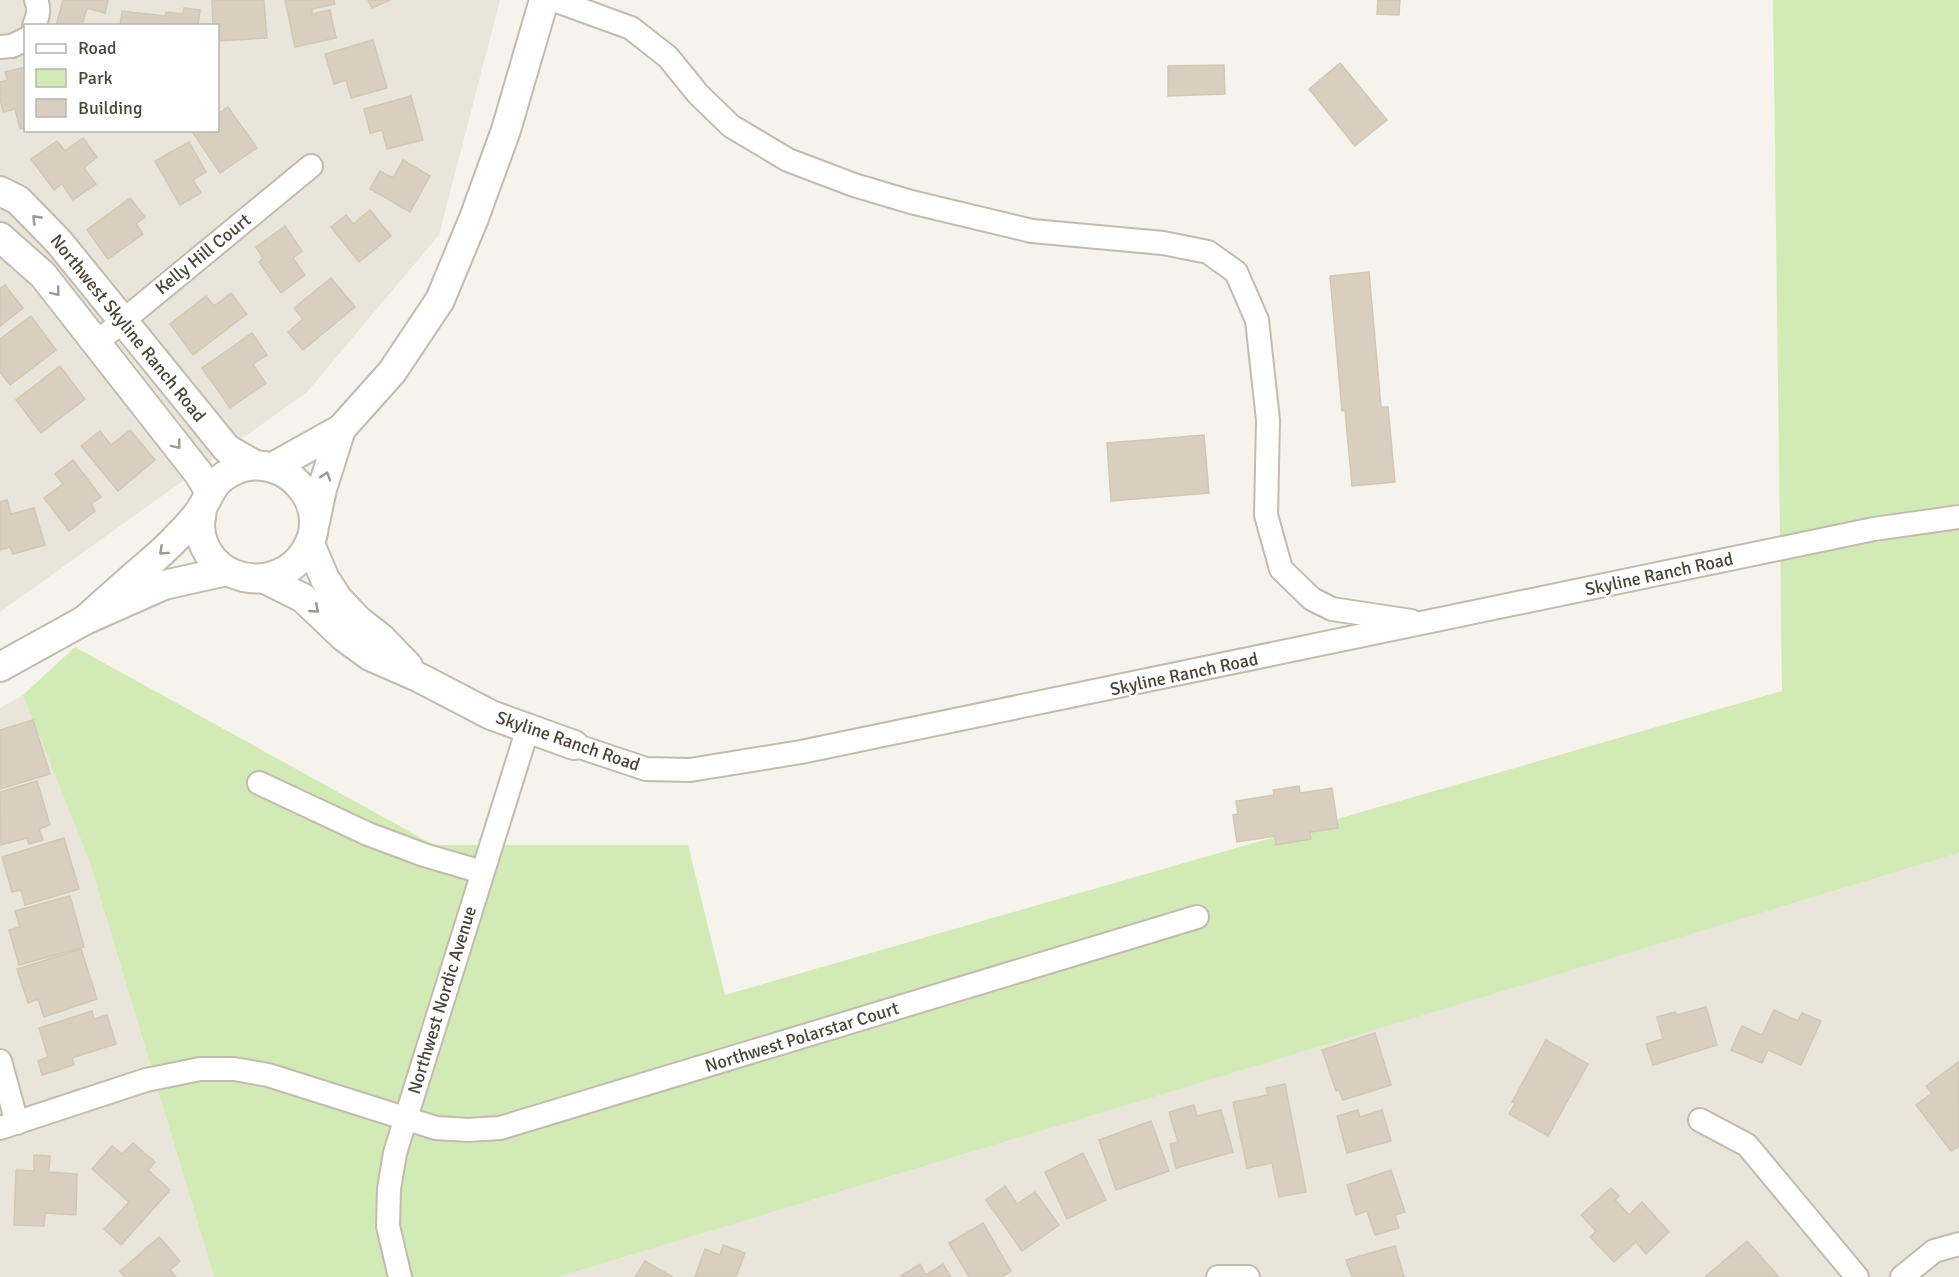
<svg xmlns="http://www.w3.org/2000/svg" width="1959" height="1277" viewBox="0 0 1959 1277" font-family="Signika,sans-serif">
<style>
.residential{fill:#eae5da;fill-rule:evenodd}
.green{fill:#d2eab5}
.building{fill:#d8cfc1;stroke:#d3c7b4;stroke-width:1.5}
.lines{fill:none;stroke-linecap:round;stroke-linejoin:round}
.minor-casing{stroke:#c2bbae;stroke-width:26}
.tertiary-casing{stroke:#c2bbae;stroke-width:32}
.minor{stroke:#fff;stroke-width:22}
.tertiary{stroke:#fff;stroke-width:28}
.oneway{stroke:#9c9892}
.labels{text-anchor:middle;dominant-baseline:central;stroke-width:5;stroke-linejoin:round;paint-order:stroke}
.street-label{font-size:18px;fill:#4b4439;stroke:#fff}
</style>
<rect width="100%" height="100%" fill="#f6f3ec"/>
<g class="residential">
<path d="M0,0H500L439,235L307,392L0,612ZM26,26H218V130H26Z"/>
<polygon points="23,695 89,860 214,1277 0,1277 0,708"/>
<polygon points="1959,853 1959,1277 558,1277 1469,1001"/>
</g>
<polygon class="green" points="1773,0 1959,0 1959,853 558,1277 214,1277 89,860 23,695 75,647 434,845 688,845 725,995 1782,691"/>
<g class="building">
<polygon points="63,0 108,0 105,13 87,8 82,26 56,26"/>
<polygon points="212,0 264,0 267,38 218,41 218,26 213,26"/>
<polygon points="285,0 334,0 335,4 312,9 312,14 330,10 336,38 295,47"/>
<polygon points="368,0 390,0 372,8"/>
<polygon points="1378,0 1400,0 1399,15 1377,14"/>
<polygon points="184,8 200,10 198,26 120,26 122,11 165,16 166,12 183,14"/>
<polygon points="373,40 387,88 351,98 346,80 334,84 325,54"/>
<polygon points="1340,63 1387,120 1355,146 1309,89"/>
<polygon points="1224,65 1225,94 1168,96 1168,66"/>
<polygon points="26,67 26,128 20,129 15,109 3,112 0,98 0,82 8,80 5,72"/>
<polygon points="411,96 423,140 387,149 382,130 370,133 364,109"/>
<polygon points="228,107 257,148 220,173 191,130 218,130 218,114"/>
<polygon points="83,138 97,157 84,168 96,184 73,200 62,184 54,190 31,159 57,141 65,151"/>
<polygon points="189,142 206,172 193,180 201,193 180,205 155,161"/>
<polygon points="403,160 430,176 410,212 370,189 380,171 393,178"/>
<polygon points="130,198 145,217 136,224 143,234 108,259 87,230"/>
<polygon points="370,210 391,236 359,262 331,227 346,215 353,224"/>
<polygon points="285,226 302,251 293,258 305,275 281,293 259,262 263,258 256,247"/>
<polygon points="1369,272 1381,407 1388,407 1395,482 1352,486 1345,410 1342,411 1330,276"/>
<polygon points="331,278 355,307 303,350 288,332 303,319 294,308"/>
<polygon points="5,285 23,308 0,326 0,288"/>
<polygon points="231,293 247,314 193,355 170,324 206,296 214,306"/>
<polygon points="31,316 56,350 10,385 0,372 0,339"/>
<polygon points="252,333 267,355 253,364 266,383 230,408 202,368"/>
<polygon points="60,366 85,399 41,433 16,400"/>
<polygon points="130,430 155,460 118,491 81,446 100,431 111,445"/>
<polygon points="1204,435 1209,493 1111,501 1107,443"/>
<polygon points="73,460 101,497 91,504 95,511 69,531 44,498 63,484 55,474"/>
<polygon points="7,500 11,514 34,508 45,545 13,554 10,547 0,550 0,502"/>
<polygon points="33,720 50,774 0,789 0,730"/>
<polygon points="37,781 50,825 39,829 43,840 29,844 27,838 1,845 0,792"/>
<polygon points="1299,786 1300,793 1332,788 1338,828 1310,832 1311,839 1276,845 1275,836 1237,842 1233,815 1238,814 1236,801 1274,795 1273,790"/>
<polygon points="64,838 79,889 25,905 21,890 12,892 2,857"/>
<polygon points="70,896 84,947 19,965 9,930 20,927 15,911"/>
<polygon points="81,949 97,999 44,1017 38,999 28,1003 17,969"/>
<polygon points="1706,1007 1717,1045 1653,1065 1646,1044 1663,1039 1657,1017 1675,1012 1677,1015"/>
<polygon points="1774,1010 1798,1021 1802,1013 1821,1021 1801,1065 1768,1050 1762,1063 1731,1050 1742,1026 1762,1035"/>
<polygon points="92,1011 94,1019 107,1015 116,1044 72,1058 74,1065 42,1075 38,1061 48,1057 39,1028"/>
<polygon points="1375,1033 1391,1085 1343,1100 1339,1090 1336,1091 1322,1050"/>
<polygon points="1546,1040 1588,1064 1548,1136 1509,1114 1515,1103 1512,1102"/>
<polygon points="1958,1062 1959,1146 1951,1151 1916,1105 1932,1093 1926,1086"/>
<polygon points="1285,1084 1306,1192 1279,1197 1272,1163 1247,1168 1233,1102 1268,1095 1266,1088"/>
<polygon points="1194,1105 1197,1116 1221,1110 1233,1152 1176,1168 1170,1144 1178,1142 1169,1112"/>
<polygon points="1358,1110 1360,1117 1382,1110 1391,1141 1347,1153 1337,1116"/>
<polygon points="1151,1121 1169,1171 1116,1190 1099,1140"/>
<polygon points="133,1143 155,1162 148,1170 170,1190 121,1245 104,1229 129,1202 92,1169 112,1146 122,1154"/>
<polygon points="1083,1153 1106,1200 1067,1219 1045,1172"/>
<polygon points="34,1155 50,1156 49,1172 77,1174 76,1215 45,1213 44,1226 14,1225 16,1170 34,1171"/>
<polygon points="1391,1170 1405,1212 1395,1215 1399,1228 1375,1235 1367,1211 1356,1215 1347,1185"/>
<polygon points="1005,1186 1017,1204 1035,1192 1059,1225 1022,1251 986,1200"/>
<polygon points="1611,1188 1619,1196 1615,1200 1629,1215 1642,1202 1669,1232 1646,1254 1636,1242 1614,1262 1590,1237 1596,1231 1581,1215"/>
<polygon points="983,1223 1011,1271 1002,1277 969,1277 949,1243"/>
<polygon points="159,1237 180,1261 170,1270 176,1277 125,1277 120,1271"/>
<polygon points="1747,1241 1779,1277 1705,1277"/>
<polygon points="723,1245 745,1253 736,1277 695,1277 705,1249 720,1255"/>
<polygon points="1395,1246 1404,1277 1352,1277 1346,1260"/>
<polygon points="645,1261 673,1277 635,1277"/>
<polygon points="920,1264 926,1275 943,1264 951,1277 902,1277 901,1276"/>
</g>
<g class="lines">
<g class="minor-casing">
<g id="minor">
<polyline points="554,0 631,28 668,57 698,94 731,126 788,160 854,185 911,202 1032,231 1163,243 1208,252 1236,272 1257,320 1268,420 1266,515 1281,569 1312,599 1332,609 1411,621"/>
<path d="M34,26C38,16 40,9 36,0"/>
<polyline points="0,47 12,46 26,39"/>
<polyline points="96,343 311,166"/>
<polyline points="574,745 646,769 690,770 801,752 1874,529 1959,517"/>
<polyline points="259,783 368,834 424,855 482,872"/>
<polyline points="0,1061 17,1123"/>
<polyline points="1700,1120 1747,1145 1857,1277"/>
<polyline points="0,1128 146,1080 200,1069 234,1069 268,1075 436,1128 468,1130 500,1128 1197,917"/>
<polyline points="400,1277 388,1226 389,1189 395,1153 528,728"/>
<polyline points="1218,1277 1248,1277"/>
<polyline points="1902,1277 1934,1251 1959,1244"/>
</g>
</g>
<g class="tertiary-casing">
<g id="tertiary">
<polyline points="0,191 18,200 59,242 227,449 255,465"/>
<polyline points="0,237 43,275 199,474 209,491"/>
<polyline points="273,467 341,429 392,372 440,300 474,218 506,130 544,0"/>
<polyline points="315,522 322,489 341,429"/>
<polyline points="310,544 325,579 338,599 359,621 381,638 408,666"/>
<polyline points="265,579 303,598 344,637 370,656 420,678 491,715 574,745"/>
<path d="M85,620C105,602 125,584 146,566C156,557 167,548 176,538C185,529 196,518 203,506C213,488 214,480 235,470C254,461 279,466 294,480C306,491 315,507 314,524C314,533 310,543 306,550C277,598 203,582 200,526C200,520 202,513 202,507"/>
<polyline points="0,667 85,620 164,585 227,571"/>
</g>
</g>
<use href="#minor" class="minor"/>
<use href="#tertiary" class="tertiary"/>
</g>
<defs><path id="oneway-chevron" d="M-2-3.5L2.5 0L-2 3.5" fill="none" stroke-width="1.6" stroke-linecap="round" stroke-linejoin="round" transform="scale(1.5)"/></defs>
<g class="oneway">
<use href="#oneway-chevron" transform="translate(36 219) rotate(-134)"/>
<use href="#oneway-chevron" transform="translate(56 292) rotate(52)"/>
<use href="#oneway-chevron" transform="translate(177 445) rotate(52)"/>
<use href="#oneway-chevron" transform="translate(326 476) rotate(-73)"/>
<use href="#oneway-chevron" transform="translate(163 551) rotate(138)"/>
<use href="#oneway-chevron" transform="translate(315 609) rotate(41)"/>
</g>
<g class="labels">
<g class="street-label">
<text transform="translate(203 254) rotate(-39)">Kelly Hill Court</text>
<text transform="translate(128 328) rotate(51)">Northwest Skyline Ranch Road</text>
<text transform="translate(1659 574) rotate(-12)">Skyline Ranch Road</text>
<text transform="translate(1184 674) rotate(-12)">Skyline Ranch Road</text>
<text transform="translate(568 741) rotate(19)">Skyline Ranch Road</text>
<text transform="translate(442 1000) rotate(-73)">Northwest Nordic Avenue</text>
<text transform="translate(802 1037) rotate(-17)">Northwest Polarstar Court</text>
</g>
</g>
<rect x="24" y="24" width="195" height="108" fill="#ffffff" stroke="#b7b4b0" stroke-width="1.5"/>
<rect x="36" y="44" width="30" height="9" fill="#ffffff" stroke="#b7b4b0" stroke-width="1.5"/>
<text x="78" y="54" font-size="18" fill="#4b4439">Road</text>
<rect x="36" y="69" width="30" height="18" fill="#d2eab5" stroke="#b7b4b0" stroke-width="1.5"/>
<text x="78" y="84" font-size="18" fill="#4b4439">Park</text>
<rect x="36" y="99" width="30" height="18" fill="#d8cfc1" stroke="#b7b4b0" stroke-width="1.5"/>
<text x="78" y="114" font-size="18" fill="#4b4439">Building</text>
</svg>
